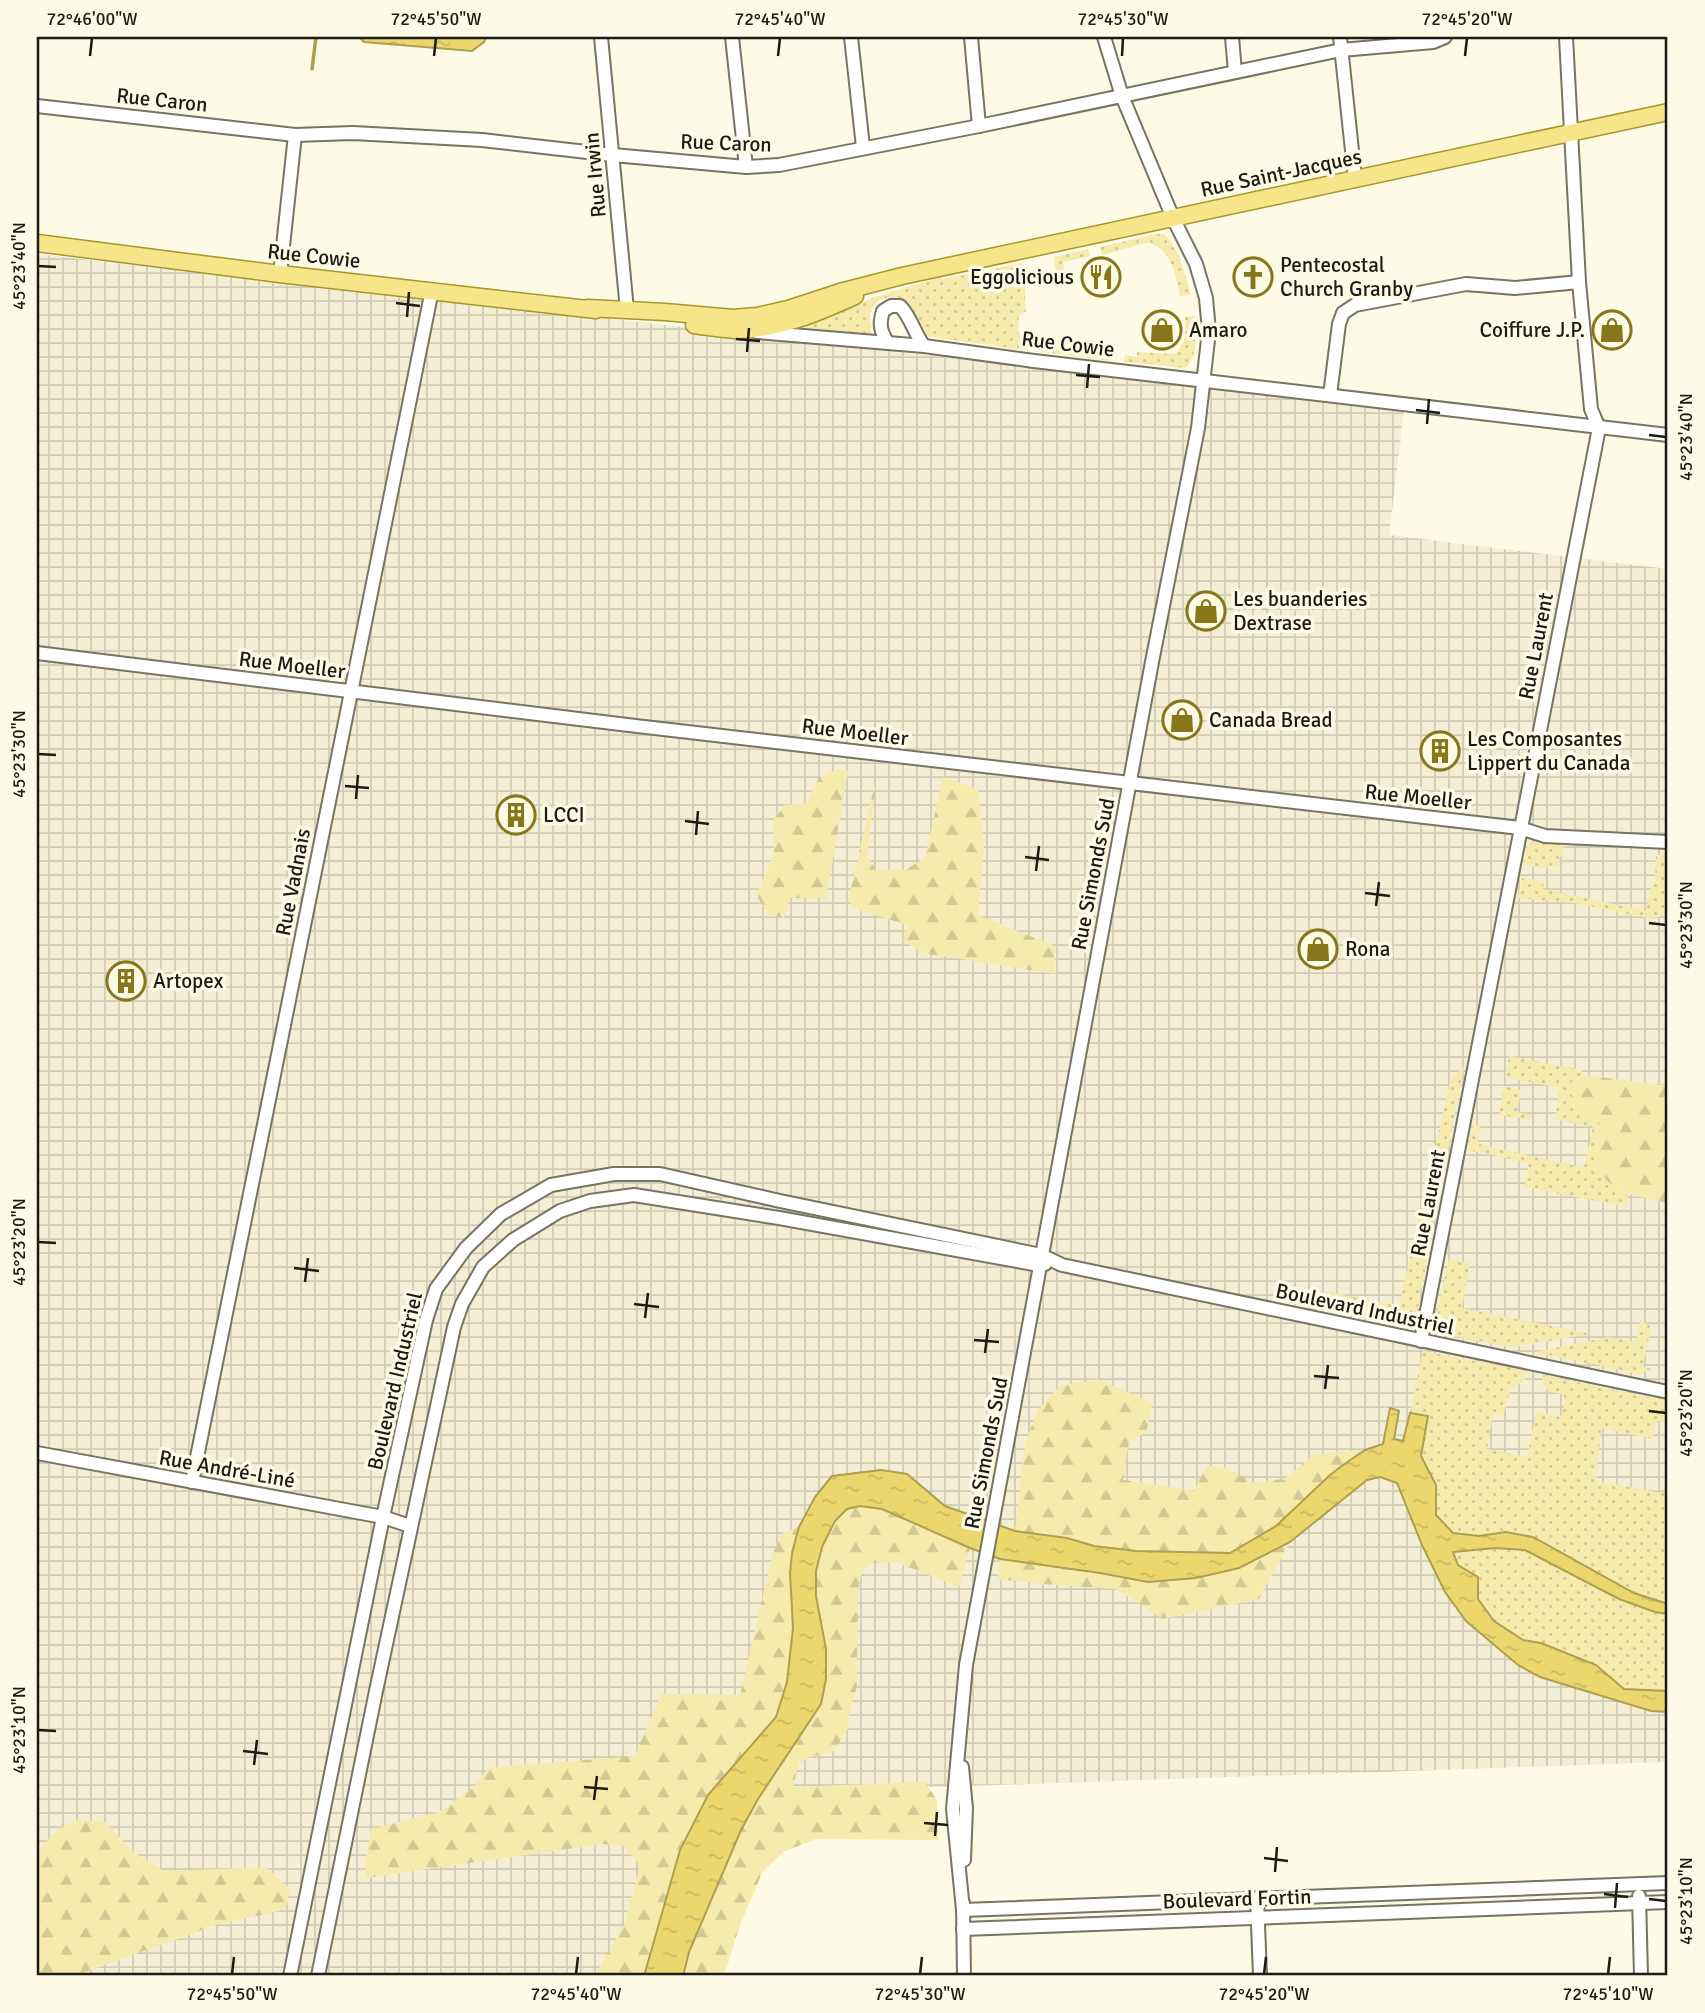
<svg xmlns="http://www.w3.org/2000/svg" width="1705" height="2013" viewBox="0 0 1705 2013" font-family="Signika,sans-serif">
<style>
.industrial{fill:url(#industrial-grid)}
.grass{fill:url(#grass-dots)}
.forest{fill:url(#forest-firs)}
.water{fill:url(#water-ripples);stroke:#ae9f52;stroke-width:2}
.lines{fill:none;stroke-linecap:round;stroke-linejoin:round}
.stream{stroke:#ae9f52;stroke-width:3.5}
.minor-casing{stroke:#777463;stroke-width:16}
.major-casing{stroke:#a7952d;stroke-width:19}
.minor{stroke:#fff;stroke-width:12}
.major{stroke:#f7e689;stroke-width:16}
.ticks{fill:none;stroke:#1c1b14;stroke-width:2.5}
.labels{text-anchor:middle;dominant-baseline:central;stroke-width:7;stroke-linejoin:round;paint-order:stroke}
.street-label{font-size:21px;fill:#1c1b14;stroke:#fdfae6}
.poi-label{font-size:21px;fill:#1c1b14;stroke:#fdfae6;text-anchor:start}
.neatline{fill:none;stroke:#1c1b14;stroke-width:2.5}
.ticks-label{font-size:18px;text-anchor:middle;fill:#1c1b14}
</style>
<defs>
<pattern id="industrial-grid" width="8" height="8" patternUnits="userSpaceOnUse" patternTransform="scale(1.75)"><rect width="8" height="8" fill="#f4efd4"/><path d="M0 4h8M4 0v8" fill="none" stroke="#d1ccb5"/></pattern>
<pattern id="grass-dots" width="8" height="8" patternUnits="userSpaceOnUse" patternTransform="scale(1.75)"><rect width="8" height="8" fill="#f6eaad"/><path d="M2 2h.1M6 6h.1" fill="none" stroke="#d2c894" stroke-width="1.8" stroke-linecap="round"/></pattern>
<pattern id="forest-firs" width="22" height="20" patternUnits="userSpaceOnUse" patternTransform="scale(1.75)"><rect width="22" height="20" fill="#f6eaad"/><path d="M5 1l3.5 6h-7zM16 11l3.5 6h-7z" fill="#d2c894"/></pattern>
<pattern id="water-ripples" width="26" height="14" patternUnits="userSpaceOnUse" patternTransform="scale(1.75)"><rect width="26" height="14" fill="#ecd76d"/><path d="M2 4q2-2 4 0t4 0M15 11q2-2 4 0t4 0" fill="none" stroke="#cab85e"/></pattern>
</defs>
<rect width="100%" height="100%" fill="#fdfae6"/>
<polygon class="industrial" points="37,254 781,338 1404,411 1389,535 1668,569 1668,1762 708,1795 680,1850 644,1976 37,1976"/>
<g class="grass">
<path d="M1156,234H1164C1180,249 1185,275 1191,295L1180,296C1177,277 1169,243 1146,243L1102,255L1100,247Z"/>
<polygon points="1088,249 1090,256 1063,262 1064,270 1056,273 1054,257"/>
<path d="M1023,263L1026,311L1019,316L1018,333L1032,341L1031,351L924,336C921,332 917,327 916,322C914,315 914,308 907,303C898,295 880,295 873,307C868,315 870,325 872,334L869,337L806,329L808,324C852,304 893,290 940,278L943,279Z"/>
<path d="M1195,316C1196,333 1199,356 1185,368L1124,362L1125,355L1137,357V352L1175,354C1187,342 1186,333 1185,317Z"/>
<polygon points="1044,347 1112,354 1111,361 1043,352"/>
<polygon points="1537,840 1565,842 1558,867 1548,865 1547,869 1524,865 1527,846"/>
<polygon points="1661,854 1667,855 1668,859 1668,903 1667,910 1660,917 1648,918 1575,903 1518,898 1522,878 1544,881 1543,889 1646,911 1651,886 1655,880 1656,856"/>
<polygon points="1509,1056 1582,1070 1582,1075 1572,1080 1589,1121 1600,1120 1596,1150 1604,1178 1628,1195 1627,1207 1525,1187 1529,1163 1468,1150 1473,1125 1480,1125 1478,1144 1584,1168 1593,1127 1555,1119 1560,1088 1505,1077"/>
<polygon points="1464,1067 1415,1322 1405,1327 1398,1326 1325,1310 1328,1292 1399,1306 1451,1078"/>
<polygon points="1504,1086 1521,1090 1517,1112 1531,1115 1530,1120 1499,1115"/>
<polygon points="1449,1259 1470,1263 1462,1308 1591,1334 1511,1347 1446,1335 1435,1326 1435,1320"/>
<polygon points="1640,1320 1651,1326 1643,1367 1652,1369 1640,1374 1535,1352 1609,1337 1636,1342"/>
<path d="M1423,1351L1528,1371L1526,1379L1510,1390L1503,1416L1493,1414L1487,1449L1527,1457L1536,1413L1540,1411L1556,1417L1562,1415L1565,1398L1562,1394C1549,1393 1540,1389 1543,1375L1668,1401V1421L1665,1422L1656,1421L1653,1439L1601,1428L1596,1481L1668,1494V1604L1634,1593L1506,1532L1479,1536L1453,1533L1436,1515V1485L1421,1456L1428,1416L1410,1413Z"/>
<polygon points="1495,1548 1525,1550 1619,1599 1655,1612 1668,1614 1668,1691 1624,1689 1595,1665 1541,1643 1523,1640 1494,1621 1478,1599 1478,1577 1458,1565 1452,1551"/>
</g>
<g class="forest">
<polygon points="839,769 848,771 826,899 790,898 784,918 769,915 756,895 774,853 773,820 785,805 807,803 819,777"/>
<polygon points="943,777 978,789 984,846 978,915 1055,946 1055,974 923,953 903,941 908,925 858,910 848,901 876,779 867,856 876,870 905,870 925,858"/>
<path d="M1582,1075L1664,1085L1668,1083V1203C1645,1198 1605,1193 1598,1165C1594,1151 1598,1135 1600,1120L1589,1121L1580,1118C1573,1105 1570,1095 1572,1080Z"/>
<polygon points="1098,1379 1153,1403 1146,1433 1129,1441 1123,1480 1194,1491 1207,1465 1227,1468 1253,1483 1284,1479 1315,1454 1365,1450 1330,1475 1276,1526 1230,1553 1136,1551 1094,1546 1067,1538 1015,1531 1025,1443 1038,1410 1060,1386"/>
<polygon points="860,1506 882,1509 970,1548 959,1587 895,1562 870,1563 861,1575 858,1594 857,1687 849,1715 848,1728 834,1751 807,1758 799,1764 793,1787 925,1782 937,1800 938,1840 816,1839 783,1852 763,1871 740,1925 724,1976 683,1976 689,1953 741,1830 758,1799 821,1704 821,1620 816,1596 816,1571 822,1547 835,1520 846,1509"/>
<polygon points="799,1527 792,1553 790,1573 793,1628 787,1682 775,1717 708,1795 680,1850 644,1976 594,1976 624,1925 640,1865 623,1846 602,1844 365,1878 366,1858 371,1829 439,1812 474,1787 488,1768 635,1756 661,1694 740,1695 773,1553 782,1533"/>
<polygon points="1290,1542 1259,1599 1163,1619 1116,1589 1042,1584 998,1579 1000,1559 1100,1573 1148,1582 1239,1568"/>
<polygon points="78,1820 105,1822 133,1852 164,1871 266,1867 290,1889 287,1905 279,1911 219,1924 74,1976 37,1976 37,1852 57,1830"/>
</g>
<g class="water">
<polygon points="359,37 486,37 484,42 472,51 364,42"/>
<polygon points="1390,1408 1399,1411 1394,1439 1403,1441 1410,1413 1428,1416 1421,1456 1436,1485 1436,1515 1453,1533 1479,1536 1506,1532 1533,1537 1634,1593 1668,1604 1668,1614 1655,1612 1619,1599 1525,1550 1495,1548 1453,1552 1458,1565 1478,1577 1478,1599 1494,1621 1523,1640 1541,1643 1596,1665 1624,1689 1668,1691 1668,1712 1651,1711 1540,1677 1518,1665 1466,1621 1445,1592 1422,1545 1397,1483 1380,1477 1367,1480 1290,1542 1239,1568 1196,1578 1148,1582 1100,1573 1000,1559 970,1548 882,1509 860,1506 847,1509 835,1521 822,1547 816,1571 816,1596 826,1649 826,1679 821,1704 758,1799 741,1830 689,1952 683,1976 644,1976 680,1850 708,1795 776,1717 787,1682 793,1628 790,1573 792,1553 799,1527 815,1497 832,1476 881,1470 907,1474 945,1506 1015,1531 1067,1538 1094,1546 1136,1551 1230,1553 1276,1526 1330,1475 1343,1465 1365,1450 1383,1444"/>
</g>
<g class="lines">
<polyline class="stream" points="312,69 316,37"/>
<g class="minor-casing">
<g id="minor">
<polyline points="601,37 627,310"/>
<polyline points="732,37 746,167"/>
<polyline points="851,37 863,147"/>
<polyline points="971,37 979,126"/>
<polyline points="1232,37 1235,72"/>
<polyline points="1340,37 1355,179"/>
<polyline points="37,106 295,135 353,133 482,140 613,155 746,167 779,165 979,126 1341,50 1433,42 1445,37"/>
<polyline points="280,274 295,135"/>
<polyline points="757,332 924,346 1034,361 1668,435"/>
<path d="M888,343C880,331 879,324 883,311L891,306H900C911,317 914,333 924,346"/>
<polyline points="1330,395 1339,324 1343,313 1355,305 1466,284 1515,288 1579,282"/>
<path d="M37,653C531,715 1025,772 1520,828L1545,836L1668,842"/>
<polyline points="1421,1341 1599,428 1591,409 1579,282 1566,37"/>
<polyline points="37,1453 383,1517 410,1526"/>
<polyline points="192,1482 432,290"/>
<polyline points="962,1767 966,1808 964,1860"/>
<polyline points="1639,1896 1641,1976"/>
<polyline points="1257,1898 1260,1976"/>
<polyline points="963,1903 964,1976"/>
<polyline points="963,1910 953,1809 966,1665 1152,662 1198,428 1209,331 1206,298 1196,264 1173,218 1122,96 1104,37"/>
<polyline points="963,1910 1668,1883"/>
<polyline points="963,1929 1668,1902"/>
<polyline points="290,1976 383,1517 426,1320 436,1289 466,1248 501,1214 551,1185 614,1174 660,1174 780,1201 1041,1255 1062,1265 1668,1392"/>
<polyline points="318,1976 376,1691 454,1327 462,1304 483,1267 513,1240 560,1211 590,1201 634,1195 779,1218 1039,1265 1045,1264"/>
</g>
</g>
<g class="major-casing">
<g id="major">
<polyline points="37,243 280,274 596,310"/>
<polyline points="588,308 665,312 733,318 757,316 788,309 840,292 902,276 1668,112"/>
<path d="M694,325C709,327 724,330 738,330C783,328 815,314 855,296"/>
</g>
</g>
<use href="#minor" class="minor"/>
<use href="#major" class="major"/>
</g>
<path class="ticks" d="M90,56L92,38M434,56L436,38M778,56L780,38M1122,56L1123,38M1465,56L1467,38M38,266L56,267M396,303L420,306M407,317L409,292M736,339L760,341M747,352L749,328M1076,375L1100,377M1087,388L1089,364M1416,410L1440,413M1427,424L1429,399M1649,435L1666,437M38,754L56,755M345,786L369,788M356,799L358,775M685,821L709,824M696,835L698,811M1025,857L1049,860M1036,871L1039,846M1365,893L1390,896M1376,906L1379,882M1649,923L1666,925M38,1242L56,1243M294,1268L319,1271M305,1282L308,1258M634,1304L659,1307M645,1318L648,1293M974,1340L999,1342M985,1353L988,1329M1314,1376L1339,1378M1325,1389L1328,1365M1649,1411L1666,1413M38,1730L56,1731M243,1751L268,1754M254,1765L257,1740M584,1787L608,1789M594,1800L597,1776M924,1823L948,1825M935,1836L937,1812M1264,1858L1288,1861M1275,1872L1277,1847M1604,1894L1628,1897M1649,1899L1666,1901M1615,1908L1617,1883M232,1974L234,1957M576,1974L578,1957M920,1974L922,1957M1264,1974L1266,1957M1608,1974L1610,1957"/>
<defs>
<g id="restaurant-ring" transform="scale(2.0125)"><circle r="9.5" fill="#fdfae6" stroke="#87771a" stroke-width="1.5"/><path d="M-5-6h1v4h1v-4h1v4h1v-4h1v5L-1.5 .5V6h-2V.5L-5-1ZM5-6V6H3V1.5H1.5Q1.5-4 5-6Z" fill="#87771a"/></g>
<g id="church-ring" transform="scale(2.0125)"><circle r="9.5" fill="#fdfae6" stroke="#87771a" stroke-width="1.5"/><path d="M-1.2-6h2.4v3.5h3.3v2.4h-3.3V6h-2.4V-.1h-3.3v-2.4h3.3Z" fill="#87771a"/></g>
<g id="shop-ring" transform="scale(2.0125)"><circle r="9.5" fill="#fdfae6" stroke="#87771a" stroke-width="1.5"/><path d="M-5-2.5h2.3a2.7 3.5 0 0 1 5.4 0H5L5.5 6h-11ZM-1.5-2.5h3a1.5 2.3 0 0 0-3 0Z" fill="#87771a"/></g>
<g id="building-ring" transform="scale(2.0125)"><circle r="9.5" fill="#fdfae6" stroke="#87771a" stroke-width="1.5"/><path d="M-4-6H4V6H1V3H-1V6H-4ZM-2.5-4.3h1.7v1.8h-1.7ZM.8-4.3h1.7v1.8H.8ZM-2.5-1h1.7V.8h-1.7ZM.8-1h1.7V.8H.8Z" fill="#87771a"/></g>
</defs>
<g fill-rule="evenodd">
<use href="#restaurant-ring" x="1101" y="277"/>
<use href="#church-ring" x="1253" y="277"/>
<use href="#shop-ring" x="1162" y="330"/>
<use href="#shop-ring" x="1612" y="330"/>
<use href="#shop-ring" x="1206" y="611"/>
<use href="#shop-ring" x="1182" y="720"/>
<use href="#building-ring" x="1440" y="751"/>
<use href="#building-ring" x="516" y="815"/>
<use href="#shop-ring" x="1318" y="949"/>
<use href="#building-ring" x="126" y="981"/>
</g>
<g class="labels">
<g class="street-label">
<text transform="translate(162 100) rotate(6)">Rue Caron</text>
<text transform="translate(726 143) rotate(2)">Rue Caron</text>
<text transform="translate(1281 173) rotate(-12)">Rue Saint-Jacques</text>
<text transform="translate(595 175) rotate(-95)">Rue Irwin</text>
<text transform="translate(314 256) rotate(6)">Rue Cowie</text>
<text transform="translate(1068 344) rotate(7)">Rue Cowie</text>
<text transform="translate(1536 646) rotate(-79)">Rue Laurent</text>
<text transform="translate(292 665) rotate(7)">Rue Moeller</text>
<text transform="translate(855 732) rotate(7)">Rue Moeller</text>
<text transform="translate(1418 797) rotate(6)">Rue Moeller</text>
<text transform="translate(1093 874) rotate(-79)">Rue Simonds Sud</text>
<text transform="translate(293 882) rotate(-79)">Rue Vadnais</text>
<text transform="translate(1428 1203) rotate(-79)">Rue Laurent</text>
<text transform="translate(1365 1309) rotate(12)">Boulevard Industriel</text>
<text transform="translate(395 1381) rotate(-77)">Boulevard Industriel</text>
<text transform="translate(986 1453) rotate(-79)">Rue Simonds Sud</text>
<text transform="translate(227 1469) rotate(10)">Rue André-Liné</text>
<text transform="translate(1237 1899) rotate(-2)">Boulevard Fortin</text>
</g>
<g class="poi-label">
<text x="1280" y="265">Pentecostal<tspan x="1280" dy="24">Church Granby</tspan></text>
<text x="1074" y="277" text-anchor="end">Eggolicious</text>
<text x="1189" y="330">Amaro</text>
<text x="1585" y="330" text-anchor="end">Coiffure J.P.</text>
<text x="1233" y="599">Les buanderies<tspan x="1233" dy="24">Dextrase</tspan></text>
<text x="1209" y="720">Canada Bread</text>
<text x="1467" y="739">Les Composantes<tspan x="1467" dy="24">Lippert du Canada</tspan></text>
<text x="543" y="815">LCCI</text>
<text x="1345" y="949">Rona</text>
<text x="153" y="981">Artopex</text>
</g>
</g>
<rect width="1705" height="2013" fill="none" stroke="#fdfae6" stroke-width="77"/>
<rect x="38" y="38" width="1628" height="1936" class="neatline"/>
<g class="ticks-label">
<text x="92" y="25">72°46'00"W</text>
<text x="436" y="25">72°45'50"W</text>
<text x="780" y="25">72°45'40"W</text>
<text x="1123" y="25">72°45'30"W</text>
<text x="1467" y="25">72°45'20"W</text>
<text transform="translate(19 266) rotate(-90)" y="6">45°23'40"N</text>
<text transform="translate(1686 437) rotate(-90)" y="6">45°23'40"N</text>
<text transform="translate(19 754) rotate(-90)" y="6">45°23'30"N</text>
<text transform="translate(1686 925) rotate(-90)" y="6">45°23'30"N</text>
<text transform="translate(19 1242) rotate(-90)" y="6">45°23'20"N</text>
<text transform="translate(1686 1413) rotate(-90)" y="6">45°23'20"N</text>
<text transform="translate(19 1730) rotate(-90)" y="6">45°23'10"N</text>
<text transform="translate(1686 1901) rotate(-90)" y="6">45°23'10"N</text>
<text x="232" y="2000">72°45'50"W</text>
<text x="576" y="2000">72°45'40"W</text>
<text x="920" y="2000">72°45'30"W</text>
<text x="1264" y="2000">72°45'20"W</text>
<text x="1608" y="2000">72°45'10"W</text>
</g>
</svg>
